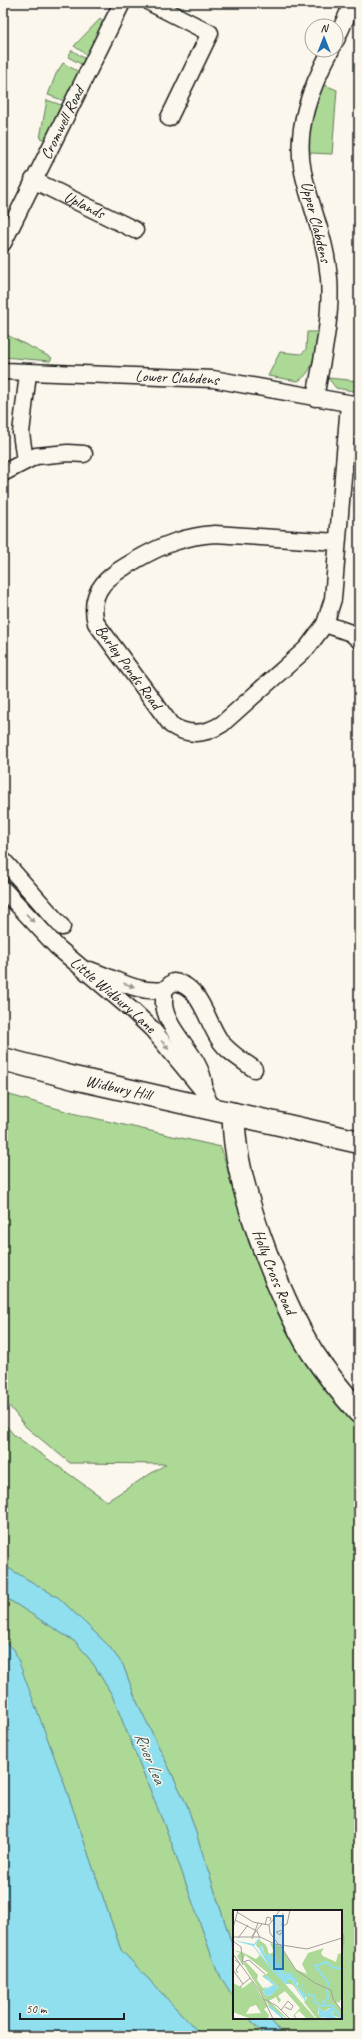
<svg xmlns="http://www.w3.org/2000/svg" width="362" height="2039" viewBox="0 0 362 2039" font-family="Caveat,sans-serif">
<style>
.green{fill:#add997;stroke:#647a5a}
.water{fill:#90dfee;stroke:#62919a}
.lines{fill:none;stroke-linecap:round;stroke-linejoin:round}
.street-casing{stroke:#1c1c1c;stroke-width:19}
.secondary-casing{stroke:#1c1c1c;stroke-width:25}
.street{stroke:#fbf7ec;stroke-width:16}
.secondary{stroke:#fbf7ec;stroke-width:22}
.oneway{fill:#97948e}
.labels{text-anchor:middle;dominant-baseline:central;stroke-width:3;stroke-linejoin:round;paint-order:stroke}
.street-label{font-size:16px;fill:#1c1c1c;stroke:#fbf7ec}
.water-label{font-size:17px;font-style:italic;fill:#3f565b;stroke:#fbf7ec}
.inset-river{fill:none;stroke:#90dfee;stroke-width:2}
.inset-road{fill:none;stroke:#a29f99;stroke-width:1}
.view{fill:#1f6fb2;fill-opacity:0.15;stroke:#1f6fb2;stroke-width:2}
.inset-edge{fill:none;stroke:#1c1c1c;stroke-width:2}
</style>
<rect width="100%" height="100%" fill="#fbf7ec"/>
<filter id="ink" filterUnits="userSpaceOnUse"><feTurbulence type="fractalNoise" baseFrequency=".025" numOctaves="2"/><feDisplacementMap in="SourceGraphic" scale="8" xChannelSelector="R" yChannelSelector="G"/><feConvolveMatrix kernelMatrix="1 2 1 2 8 2 1 2 1" color-interpolation-filters="sRGB"/></filter>
<g filter="url(#ink)">
<g class="green">
<polygon points="100,19 104,23 87,55 74,46"/>
<polygon points="72,50 85,59 83,65 68,57"/>
<polygon points="63,63 79,72 65,101 48,95 56,74"/>
<polygon points="320,83 337,90 332,154 311,153 307,151 307,137"/>
<polygon points="47,100 61,105 46,140 40,138"/>
<path d="M307,332H318C315,350 315,372 298,381L268,376L280,352L301,354L306,350Z"/>
<polygon points="3,333 52,358 50,361 3,357"/>
<polygon points="328,378 359,381 359,392 336,388"/>
<polygon points="3,1093 76,1114 221,1147 249,1243 271,1295 327,1390 359,1428 359,2036 284,2036 269,2018 341,2018 341,1911 234,1911 234,1951 187,1805 136,1700 123,1665 108,1645 59,1598 3,1565 3,1422 14,1435 107,1501 166,1464 70,1463 26,1427 3,1398"/>
<polygon points="3,1596 77,1643 94,1665 112,1695 172,1844 217,1971 234,1998 234,2018 249,2018 264,2036 202,2036 121,1950 64,1783 14,1650 3,1641"/>
</g>
<g class="water">
<polygon points="3,1565 59,1598 108,1645 123,1665 136,1700 187,1805 234,1951 234,1998 217,1971 172,1844 112,1695 94,1665 77,1643 3,1596"/>
<polygon points="3,1641 14,1649 64,1783 121,1950 202,2036 3,2036"/>
<polygon points="249,2018 269,2018 284,2036 264,2036"/>
</g>
<g class="lines">
<g class="street-casing">
<g id="street">
<polyline points="151,3 210,33 169,118"/>
<polyline points="336,40 348,13 351,3"/>
<path id="s1" d="M33,180L135,230"/>
<path id="s2" d="M3,243L122,3"/>
<path id="s3" d="M3,371L213,379L359,405"/>
<path d="M315,398C322,359 332,318 329,278C326,239 311,209 303,172C294,129 311,87 331,50"/>
<polyline points="25,461 21,433 28,373"/>
<polyline points="3,473 36,456 68,453 84,454"/>
<path id="s4" d="M337,542L215,534C185,536 162,545 136,560C110,575 87,589 96,623L171,725C188,736 205,735 222,724L307,648L325,624L333,599L349,404"/>
<polyline points="325,624 351,633 359,640"/>
<polyline points="3,860 62,927"/>
<path id="s5" d="M3,889L57,947L133,1011L152,1029L205,1093L212,1109"/>
<path d="M90,970C114,978 138,994 164,990C164,995 164,1000 164,1005C168,1034 201,1055 204,1085"/>
<path d="M164,990L173,982C200,984 206,1020 219,1039C227,1052 242,1060 254,1069"/>
</g>
</g>
<g class="secondary-casing">
<g id="secondary">
<path id="s6" d="M3,1059L74,1078L359,1142"/>
<path id="s7" d="M234,1114C231,1176 279,1298 312,1352C326,1373 342,1393 359,1412"/>
</g>
</g>
<use href="#street" class="street"/>
<use href="#secondary" class="secondary"/>
</g>
<defs><path id="oneway-solid" d="M-6-.8H1V-3.2L6.5 0L1 3.2V.8H-6Z"/></defs>
<g class="oneway">
<use href="#oneway-solid" transform="translate(30 918) rotate(47)"/>
<use href="#oneway-solid" transform="translate(129 985) rotate(18)"/>
<use href="#oneway-solid" transform="translate(165 1045) rotate(50)"/>
</g>
</g>
<g class="labels">
<g class="street-label">
<text stroke="none"><textPath href="#s2" startOffset="134">Cromwell Road</textPath></text>
<text stroke="none"><textPath href="#s1" startOffset="57">Uplands</textPath></text>
<text transform="translate(316 222) rotate(76)">Upper Clabdens</text>
<text stroke="none"><textPath href="#s3" startOffset="174">Lower Clabdens</textPath></text>
<text stroke="none"><textPath href="#s4" startOffset="343">Barley Ponds Road</textPath></text>
<text stroke="none"><textPath href="#s5" startOffset="153">Little Widbury Lane</textPath></text>
<text stroke="none"><textPath href="#s6" startOffset="119">Widbury Hill</textPath></text>
<text stroke="none"><textPath href="#s7" startOffset="164">Holly Cross Road</textPath></text>
</g>
<g class="water-label">
<text transform="translate(150 1758) rotate(67)">River Lea</text>
</g>
</g>
<g transform="translate(233 1910)">
<rect width="109" height="109" fill="#fbf7ec"/>
<path d="M25,29L33,35L36,44L41,42L37,33L47,36L62,59L74,64L69,54L75,43L91,38L88,43L90,46L103,52L105,44L109,43V87L106,93L103,92L109,102V109L99,105L101,101L96,98L91,102L85,97V104L90,107L84,109L71,92L74,88L65,77V73L51,64L32,44L29,36L25,38L23,35ZM25,39L52,71L58,69L71,91L60,75L51,72L38,58ZM0,40L9,42L23,49L27,45L83,109H74L66,101L62,105L64,109L60,106L67,98L52,81L45,86L48,90L46,93L43,87L36,91L55,109L38,99L10,53L13,52L25,65L24,70L30,78L40,75L29,66L35,63L12,45L9,54L4,46L7,43ZM34,66L45,77L37,86L32,85L30,81L34,77L41,75L34,70ZM19,71L35,96L31,99L36,105L35,109H18L0,102V73L10,78ZM23,95L28,103L13,104L17,97Z" fill="#add997" fill-rule="evenodd"/>
<path d="M26,28L35,39V44L40,46L44,49L51,61L60,63L66,69L70,75L72,83L76,85L72,83L67,70L60,64L50,62L43,49L34,45L35,40L27,29L21,36L38,58L57,74H53L56,77L37,59L20,36L0,30L21,34ZM27,34L32,44L41,49L51,64H58L63,69L65,77L73,85L72,91L58,69L52,71L31,47L26,38ZM33,65L46,78L37,86L32,85L30,80L41,75L31,67ZM85,97L91,102L99,97L101,100L99,105L102,104L101,106L105,109L86,107Z" fill="#90dfee"/>
<path class="inset-river" d="M95,77V72L82,56L94,52L99,57L109,59M74,84L81,86L82,92L89,96L99,95L109,109M92,95L90,92L95,88L94,79M36,96L51,109"/>
<path class="inset-road" d="M4,2L20,12L36,15L47,0M2,10L24,21L27,28M32,15L34,7L38,8L37,11M36,15L37,23L46,35M49,16L50,3M50,16L54,14L57,0M0,18L5,0M50,20L43,22L47,25L49,22L50,21V16M19,26L29,14M0,27H27L42,34L74,39L109,28M5,28L15,15M19,29L25,13M0,31L8,37L10,55M47,35L63,60L82,73L98,80L100,89L109,101M0,44L28,83L40,109M2,50L7,54L3,60L5,63M10,52L16,50L32,64M0,60L10,74M7,77L17,68M31,89L44,96L57,109M48,100L55,91L60,96L58,100L52,97"/>
<path class="view" d="M41,6H50V59H41Z"/>
<rect width="109" height="109" class="inset-edge"/>
</g>
<rect width="362" height="2039" fill="none" stroke="#fbf7ec" stroke-width="16"/>
<rect x="8" y="8" width="346" height="2023" fill="none" stroke="#1c1c1c" stroke-width="1.5" filter="url(#ink)"/>
<g transform="translate(324 38)"><circle r="19" fill="#fbf7ec" stroke="#a29f99"/>
<path d="M0-3L7 15L0 10L-7 15Z" fill="#1f6fb2"/>
<text y="-6" font-size="11" font-weight="bold" text-anchor="middle" fill="#1c1c1c">N</text>
</g>
<path d="M20 2013v6h104v-6" fill="none" stroke="#1c1c1c" stroke-width="2"/>
<text x="26" y="2013" font-size="12" fill="#1c1c1c" stroke="#fbf7ec" stroke-width="3" paint-order="stroke">50 m</text>
</svg>
